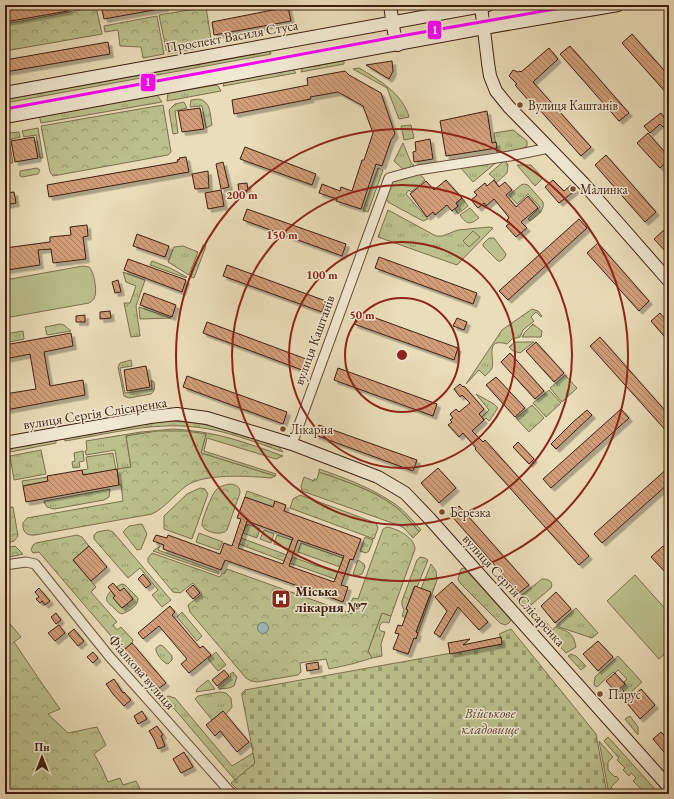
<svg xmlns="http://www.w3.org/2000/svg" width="674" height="799" viewBox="0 0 674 799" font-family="'EB Garamond',serif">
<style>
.grass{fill:url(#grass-tufts);stroke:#7d6f4e}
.forest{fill:url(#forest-crowns);stroke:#7d6f4e}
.cemetery{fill:url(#cemetery-stones);stroke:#7d6f4e}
.garden{fill:#bbc08c;stroke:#7d6f4e}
.water{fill:url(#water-ripples);stroke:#777b76}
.building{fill:url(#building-back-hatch);stroke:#3f1e11;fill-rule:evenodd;filter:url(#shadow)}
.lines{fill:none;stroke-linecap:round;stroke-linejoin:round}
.street-casing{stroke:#6a4e3b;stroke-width:11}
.secondary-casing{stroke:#3f1e11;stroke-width:14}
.street{stroke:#f1e9d2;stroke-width:9}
.secondary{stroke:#f1e9d2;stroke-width:12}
.tram-1-casing{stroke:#f1e9d2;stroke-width:6}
.tram-1{stroke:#f0f;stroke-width:3}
.ring{fill:none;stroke:#8f2418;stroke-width:2}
.bus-dot{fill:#7a4b2a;stroke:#f1e9d2;stroke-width:1.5}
.labels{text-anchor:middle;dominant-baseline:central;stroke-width:3;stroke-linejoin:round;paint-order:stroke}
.bus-label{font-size:13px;fill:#3f1e11;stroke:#f1e9d2;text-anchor:start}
.street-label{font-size:14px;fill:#3f1e11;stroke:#f1e9d2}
.poi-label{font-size:14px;font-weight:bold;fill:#3f1e11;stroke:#f1e9d2;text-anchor:start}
.park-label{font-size:14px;font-style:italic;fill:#5e4630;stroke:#f1e9d2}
.centre{fill:#8f2418;stroke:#f1e9d2;stroke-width:2}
.ring-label{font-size:12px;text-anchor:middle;font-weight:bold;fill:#8f2418;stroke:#f1e9d2;stroke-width:3;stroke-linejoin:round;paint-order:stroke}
.line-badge{stroke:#f1e9d2;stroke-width:1.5}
.badge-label{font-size:11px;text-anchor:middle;font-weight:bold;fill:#fff}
</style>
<defs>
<pattern id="grass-tufts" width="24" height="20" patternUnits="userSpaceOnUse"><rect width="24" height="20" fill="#bbc08c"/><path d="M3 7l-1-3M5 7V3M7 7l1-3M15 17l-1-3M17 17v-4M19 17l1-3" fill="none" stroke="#999b71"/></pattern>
<pattern id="forest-crowns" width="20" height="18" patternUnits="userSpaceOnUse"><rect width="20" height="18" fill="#bbc08c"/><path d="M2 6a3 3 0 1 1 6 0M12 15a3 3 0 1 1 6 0" fill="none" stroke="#999b71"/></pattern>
<pattern id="cemetery-stones" width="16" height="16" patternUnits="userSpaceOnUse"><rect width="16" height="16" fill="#bbc08c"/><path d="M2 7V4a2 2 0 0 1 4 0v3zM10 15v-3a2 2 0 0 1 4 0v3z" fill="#999b71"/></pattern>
<pattern id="water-ripples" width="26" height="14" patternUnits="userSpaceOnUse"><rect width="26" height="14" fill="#9db9ba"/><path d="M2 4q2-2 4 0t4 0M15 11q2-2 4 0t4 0" fill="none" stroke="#819696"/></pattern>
<pattern id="building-back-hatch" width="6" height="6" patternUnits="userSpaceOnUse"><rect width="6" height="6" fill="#d19e79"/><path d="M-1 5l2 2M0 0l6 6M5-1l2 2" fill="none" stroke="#ab8062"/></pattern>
<filter id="shadow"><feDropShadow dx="3.5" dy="3.5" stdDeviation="0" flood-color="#0004"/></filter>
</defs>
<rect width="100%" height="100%" fill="#eaddb9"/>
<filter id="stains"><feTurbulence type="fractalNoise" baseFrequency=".005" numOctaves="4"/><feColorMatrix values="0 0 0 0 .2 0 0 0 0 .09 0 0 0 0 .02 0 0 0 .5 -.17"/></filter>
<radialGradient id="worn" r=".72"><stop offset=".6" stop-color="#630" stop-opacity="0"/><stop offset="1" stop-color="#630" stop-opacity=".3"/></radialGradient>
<g class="grass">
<polygon points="268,51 271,53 271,54 5,103 5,99"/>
<polygon points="344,61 344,64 301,72 303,67 309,65 309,67"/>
<path d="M359,68C378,79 403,94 409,117L399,119L387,88L353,69Z"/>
<polygon points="293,69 296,73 223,86 225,81"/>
<polygon points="216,85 218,86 221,91 167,101 168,93"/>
<polygon points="157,95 162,102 41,123 39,115"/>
<path d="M199,99C211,102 210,114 212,125L206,128L202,106L190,107L191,100Z"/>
<polygon points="184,102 187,108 175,111 178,133 173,134 169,110 175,104"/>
<polygon points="411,125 414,138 404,140 401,126"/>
<polygon points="38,128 43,158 40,158 36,135 24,137 22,131"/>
<polygon points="513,130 527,141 527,146 522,149 497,153 494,133"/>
<polygon points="19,132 20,137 9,140 13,163 10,163 6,137 10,133"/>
<polygon points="403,143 411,163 414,165 412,169 404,170 394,161"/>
<polygon points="505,160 508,165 507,173 496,183 494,180 495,179 489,174"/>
<polygon points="498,161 473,182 460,167"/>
<polygon points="517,165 531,165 543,178 535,186"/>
<polygon points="37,168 40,170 38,174 22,177 20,176 20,171"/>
<polygon points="378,168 383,170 368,212 363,210"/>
<polygon points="419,173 425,180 411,192 409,190 406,194 428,219 423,221 388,202 385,197 392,181"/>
<path d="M524,184L528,185L543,202C545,211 536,216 530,221L528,219L540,207L528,194L517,204L509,195L521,185Z"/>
<polygon points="462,198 468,206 458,214 455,209 458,206 456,203"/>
<polygon points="388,210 436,236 442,236 458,230 489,227 493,228 457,265 378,237"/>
<polygon points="203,245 206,246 194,278 191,277"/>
<polygon points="183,246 198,252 189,275 168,262 174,247"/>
<polygon points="152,261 170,268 187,277 186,278 150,265"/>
<polygon points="123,272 145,280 136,306 140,336 131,337 124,303 130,303 136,286 126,282"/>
<polygon points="139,307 171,318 140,319"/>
<path d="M532,309L538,311L542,316L541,317L536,312L531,317L534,321L523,330L520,337L512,339L507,344C484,337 495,359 492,368C490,372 487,374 485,376L479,370L466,384L502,330Z"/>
<polygon points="60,324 64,325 71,331 47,335 45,327"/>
<polygon points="533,324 542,331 541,337 522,337 525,332"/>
<polygon points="23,331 24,339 5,343 5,334"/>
<polygon points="515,342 534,342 520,353 513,351 509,347"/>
<path d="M131,360L132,366L120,368L125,393L152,389L151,380L154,382C155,387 155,391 151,394L129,398L124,396L118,367L120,363Z"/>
<polygon points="565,375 577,388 562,402 550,388"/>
<polygon points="549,390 561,403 546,417 533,403"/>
<polygon points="476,394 494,404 498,408 489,421 486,418 484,420 482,417 489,410"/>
<polygon points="532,405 544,418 529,432 516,418"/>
<path d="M171,421L198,423L219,427L278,446L283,452C255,442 225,430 195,427C152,422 108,434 65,441L64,437L157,422Z"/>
<path d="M173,429C214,431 245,442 283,456L276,459L207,438L204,451L276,474L275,476L201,453L206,434C179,430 153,431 126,436L131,467L118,469L115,450L86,455L85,451L87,450L86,441L141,432Z"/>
<polygon points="56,439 56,443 10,452 12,446"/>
<polygon points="41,450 46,474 14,480 10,456"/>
<polygon points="83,451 84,461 79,462 80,467 73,468 72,462 75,461 74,453"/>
<polygon points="113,453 116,470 83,475 82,470 88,469 86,457"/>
<path d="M319,469C345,478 372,488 395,504C405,511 413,521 421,530L419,532C411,522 403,512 393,505C371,489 344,481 319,472Z"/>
<polygon points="48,477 48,481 23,486 22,481"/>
<polygon points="110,489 109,497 104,500 54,509 47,507 44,502 44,501"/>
<polygon points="247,491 275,501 273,507 245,497"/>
<polygon points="142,524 147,534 141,549 137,550 123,532 129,526"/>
<polygon points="247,524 260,529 257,538 243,533"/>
<polygon points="108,530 113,532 171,600 162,607 152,595 158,590 140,568 128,578 94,539 94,535 97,532"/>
<polygon points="264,530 274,534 271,543 260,539"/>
<polygon points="199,533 223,542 219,550 196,542"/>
<polygon points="277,535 292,540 289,549 274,544"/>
<polygon points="365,537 373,540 369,551 366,553 360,551"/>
<polygon points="241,538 287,555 284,561 239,544"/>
<polygon points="301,543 343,558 340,567 298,552"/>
<polygon points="160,546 158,550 219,572 219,574 153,551"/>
<polygon points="292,557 338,573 335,579 290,563"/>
<polygon points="358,560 364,564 365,567 362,574 357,576 353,574"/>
<polygon points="464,568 511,620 509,623 505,625 500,623 460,583 458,579 461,569"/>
<path d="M542,579C548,579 554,581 551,588L526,609L517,599Z"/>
<path d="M122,584L125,585L138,598C138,607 129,611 122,614C118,613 117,611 114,608C112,606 108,603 107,601C104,594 117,586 122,584Z"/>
<polygon points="576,608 598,633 592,638 556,626"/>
<polygon points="182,612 202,636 197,641 177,617"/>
<path d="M382,613L391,616L389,623C383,621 380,622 379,629L381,631L385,632L381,644L382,656L372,658L368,651Z"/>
<path d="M544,620L553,630L555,627C569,632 573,632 576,647L566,653L539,624Z"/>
<path d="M160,645L163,646L172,656V660L168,664C163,663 155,653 156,648Z"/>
<polygon points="216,652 226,665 218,671 208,659"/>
<polygon points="571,654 576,656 586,666 581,670 568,656"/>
<polygon points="618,656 642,682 626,697 622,693 624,691 622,689 626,685 624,682 627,679 618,670 615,673 613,672 597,687 594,685 595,677"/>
<polygon points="233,672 237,677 234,686 229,688 219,689 218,687 231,676 230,674"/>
<polygon points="208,680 215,689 196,692 197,689"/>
<polygon points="220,692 226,693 231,698 232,707 226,714 223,711 212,720 195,699 198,696"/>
<polygon points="168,696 175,698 232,766 253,753 255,763 235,780 165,698"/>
<polygon points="630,716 638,727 638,735 625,719"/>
<polygon points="608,737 654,788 652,794 637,794 642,790 633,781 636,778 631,773 629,776 623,770 625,768 617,760 619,758 604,741"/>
<polygon points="599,741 613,757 608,762 608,770 615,777 616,776 619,779 611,787 616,794 609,794"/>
</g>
<g class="forest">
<polygon points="96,7 102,34 5,51 5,24"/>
<polygon points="206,7 212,45 167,54 159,15"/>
<polygon points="157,16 164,54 143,58 141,47 120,46 118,30 105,32 104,26"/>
<polygon points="163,105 171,152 168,155 53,176 50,172 41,126"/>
<path d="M157,431H186L206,434L201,453L275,476L271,478C248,476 204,473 186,486C174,495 166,507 152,514L35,535C27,536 22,532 23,523L27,518L123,501L121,485H119L117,469L131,467L126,436Z"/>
<path d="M319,472C344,481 371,489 393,505C403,512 411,522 419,532L413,538L404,528L398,525L302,491L301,486L304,477L314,481V479H317Z"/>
<path d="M230,484C236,485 240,486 240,493L227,530C222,536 205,533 202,525C201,521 212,494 216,490C220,486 225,485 230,484Z"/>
<polygon points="200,488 205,489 208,494 192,539 164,529 164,516 187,494"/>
<polygon points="300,495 376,523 378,528 374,539 290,508 293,499"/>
<polygon points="13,507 18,536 14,541 5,544 5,508"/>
<path d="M387,527C398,529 414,537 415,549L391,616L382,613L368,651L372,658L352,664L329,669L326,659L300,663L301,672L298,675L257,682L251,681L246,678L190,612L188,605L202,594L193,583L180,593L173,592L148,562V558L152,553L220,577L222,573L224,574L227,569L352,614L355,607L350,605L353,598L358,599L383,529Z"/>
<polygon points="77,535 82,537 89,546 73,560 96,587 91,592 117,622 113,625 117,630 121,627 133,640 132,643 123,650 39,552 33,553 31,550 33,545 36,543"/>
<polygon points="15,546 23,554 5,558 5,548"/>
<polygon points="420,557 425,558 428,560 417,587 414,587 406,609 408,610 405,618 402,616 404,610 402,605 402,601 417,560"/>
<polygon points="431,564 436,571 437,580 418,633 416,632 431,593 421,589"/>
<polygon points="5,618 21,637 14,642 43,685 60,709 48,714 68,733 97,727 106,745 94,754 101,766 108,782 120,778 123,785 136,781 143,794 5,794"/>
</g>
<polygon class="cemetery" points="511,629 596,734 607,794 242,794 231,783 255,763 242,696 242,693 245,690 502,644 501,637 499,634"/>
<g class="garden">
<path d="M470,208L479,218C470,225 467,225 460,215Z"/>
<polygon points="473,231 480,237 469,247 463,241"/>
<polygon points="489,238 494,238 506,254 505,257 501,261 498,261 483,246 483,244"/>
<path d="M83,266L89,267C94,271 97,290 95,296C94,300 92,301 89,303L5,318V280Z"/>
<polygon points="635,575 669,613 669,650 659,659 607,601"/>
</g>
<circle class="water" cx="263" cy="628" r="5.5"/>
<g class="building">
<polygon points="36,5 67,5 68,11 5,22 5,10"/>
<polygon points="101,5 165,5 165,8 104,19"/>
<polygon points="288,7 291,21 214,35 212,22"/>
<polygon points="632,34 669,76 669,96 622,43"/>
<polygon points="108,42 110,54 5,72 5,60"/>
<polygon points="570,46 629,113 619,121 560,54"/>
<polygon points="549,48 558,59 533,82 591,147 581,156 530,99 529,101 515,85 517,84 509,76 513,70 518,72 520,71 521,72"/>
<polygon points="392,61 393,71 389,79 366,65"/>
<polygon points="345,71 349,75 381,93 395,134 391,140 382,166 376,164 361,209 336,201 337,199 319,193 322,184 340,191 341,187 352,191 362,160 364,160 373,133 363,106 338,92 310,97 311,99 234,114 232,100 308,85 307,78"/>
<polygon points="200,108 204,129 182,132 178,111"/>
<polygon points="487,111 492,143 496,142 497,148 446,156 440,121"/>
<polygon points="661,113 668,123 663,127 660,124 650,133 644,126"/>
<polygon points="648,133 669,157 669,160 660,168 637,143"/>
<polygon points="34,137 38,158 15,162 11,141"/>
<polygon points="430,139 433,159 414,162 413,152 416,151 415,142"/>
<polygon points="245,147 316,174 312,185 240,159"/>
<polygon points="606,155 656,212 645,222 595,165"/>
<polygon points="186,157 189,172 49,197 47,185 178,162 177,160 180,159 179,158"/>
<polygon points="223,162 229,187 221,189 216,164"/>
<polygon points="208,171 209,188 195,189 192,174"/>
<polygon points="446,180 462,198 456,203 458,206 452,211 447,205 435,215 433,212 427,217 410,194 426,181 434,190"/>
<polygon points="494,180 499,187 505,182 512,190 506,195 516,207 528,196 538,208 521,222 527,228 516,237 506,226 510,223 507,220 509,218 507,215 494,199 486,206 484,203 478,208 471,200 477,195 474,192 485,183 487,186"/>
<polygon points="553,180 564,191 571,185 576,190 559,203 545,187"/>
<polygon points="247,183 248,190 239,192 238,184"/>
<polygon points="221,190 224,206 208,209 205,193"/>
<polygon points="14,192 16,203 5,205 5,193"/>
<polygon points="247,209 346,244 342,256 243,220"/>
<polygon points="579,219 587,228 508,300 499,291"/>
<polygon points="87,225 88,236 83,237 86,259 53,263 51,249 38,250 40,265 7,270 5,248 50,242 50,237 71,235 70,227"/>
<polygon points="664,230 669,235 669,255 654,239"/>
<polygon points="137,234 169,246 165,257 133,246"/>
<polygon points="598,243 649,301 639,311 587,253"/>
<polygon points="379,257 477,293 473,304 375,268"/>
<polygon points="128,259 186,280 182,292 124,270"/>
<polygon points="227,265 326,301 322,312 223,276"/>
<polygon points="118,280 121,292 115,293 112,282"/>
<polygon points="144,293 176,305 172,317 140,305"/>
<polygon points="110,311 111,318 100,319 100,312"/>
<polygon points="359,312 458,348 454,360 354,324"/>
<polygon points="660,313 669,324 669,342 651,321"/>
<polygon points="85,315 85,322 76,322 76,316"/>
<polygon points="457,318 467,322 464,330 453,326"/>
<polygon points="207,322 306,359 302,370 203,333"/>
<polygon points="71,333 73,346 44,352 50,386 83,380 85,395 6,410 5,394 36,389 30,354 5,359 5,345"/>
<polygon points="600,337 669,415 669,434 590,346"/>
<polygon points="536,342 564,373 554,382 526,351"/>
<polygon points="510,353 544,391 535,399 501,362"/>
<polygon points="146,366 150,387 127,391 124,370"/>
<polygon points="338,368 437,404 433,416 334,380"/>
<polygon points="187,376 287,412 283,424 183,387"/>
<polygon points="496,377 525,408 515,417 486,385"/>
<polygon points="460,384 463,387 464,386 484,409 479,414 484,420 472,431 483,442 485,440 589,556 579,565 475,449 476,448 463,433 459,437 448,425 452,422 450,420 453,418 450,414 456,409 459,412 470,403 462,395 460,397 454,389"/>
<polygon points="621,409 629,418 551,488 543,479"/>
<polygon points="587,410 592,415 556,449 551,444 573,422"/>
<polygon points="319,425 417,460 413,471 315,435"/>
<polygon points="518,442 534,459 529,464 513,447"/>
<polygon points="669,467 669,483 602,543 594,534"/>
<polygon points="438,468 456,488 439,503 421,483"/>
<polygon points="117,469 119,485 26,502 23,486 48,481 47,476 82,470 83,475"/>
<path d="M245,497L273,507L275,501L286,505L284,511L361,539L353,560L350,559L341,585L348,587L343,602L225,560L221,570L163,549L164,545L153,541L156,535L167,538L168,535L220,554L224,543L232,546L241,519L237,518ZM247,521L293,538L283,564L238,548ZM298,540L344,556L334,582L289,566Z"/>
<polygon points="459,506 529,585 519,593 450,514"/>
<polygon points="89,546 107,567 91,581 73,560"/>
<polygon points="663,546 669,553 669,576 651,557"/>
<polygon points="143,574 151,584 146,588 138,579"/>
<polygon points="452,582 488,622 479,630 458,607 440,637 434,633 447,611 435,597"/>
<polygon points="113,583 120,591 124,588 133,599 122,608 113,598 115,596 108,587"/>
<polygon points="193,585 200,593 193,599 186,591"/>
<polygon points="415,586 431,592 416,632 418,633 416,639 414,638 408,654 393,649 399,634 395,633 398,625 402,626 408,610 406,609"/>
<polygon points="39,588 50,601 45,605 42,601 40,603 36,599 39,597 35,592"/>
<polygon points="556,592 571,609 555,623 541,606"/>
<polygon points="170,606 175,612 172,615 200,648 203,646 211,655 189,673 181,664 187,659 159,626 143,639 138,633"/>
<polygon points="56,613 61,620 56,624 51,617"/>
<polygon points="59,625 65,633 55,641 48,633"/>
<polygon points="74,629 84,641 78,646 68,634"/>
<polygon points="501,637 502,644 450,654 448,643 470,639 463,645"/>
<polygon points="598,641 613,657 598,671 583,654"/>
<polygon points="132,643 166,683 158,689 124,650"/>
<polygon points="93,652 98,658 93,663 87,657"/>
<polygon points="318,662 319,669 307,671 306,664"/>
<polygon points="224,670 229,676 217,686 212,680"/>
<polygon points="615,673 625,684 616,692 606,681"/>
<polygon points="114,679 123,693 124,692 131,700 124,706 113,694 106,684"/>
<polygon points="641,689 655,705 640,719 626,702"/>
<polygon points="142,711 147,719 138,724 134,716"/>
<polygon points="223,711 249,742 237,752 220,731 215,736 206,725"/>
<polygon points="157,726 163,735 161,736 165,746 158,749 154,739 149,731"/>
<polygon points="661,732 669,740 669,758 653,739"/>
<polygon points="184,752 193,767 181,773 173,759"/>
</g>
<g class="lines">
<g class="street-casing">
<g id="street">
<polyline points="292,444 389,178 418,170 510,156 549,148"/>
<polyline points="5,565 26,562 35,564 109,656 232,794"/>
</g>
</g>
<g class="secondary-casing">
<g id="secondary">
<polyline points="390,5 394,32 398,45"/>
<polyline points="481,6 488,63 490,76 496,91 509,107 584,184 669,281"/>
<polyline points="5,93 488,5"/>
<polyline points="5,117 484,28 618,5"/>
<polyline points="5,443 150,417 177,414 207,418 292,444 378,477 405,493 429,518 669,787"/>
</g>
</g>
<use href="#street" class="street"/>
<use href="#secondary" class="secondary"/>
<g class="tram-1-casing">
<polyline id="tram-1" points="5,109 395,37 578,5"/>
</g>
<use href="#tram-1" class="tram-1"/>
</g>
<g class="ring">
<circle cx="402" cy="355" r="57"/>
<circle cx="402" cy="355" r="113"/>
<circle cx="402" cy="355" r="170"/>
<circle cx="402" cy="355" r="226"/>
</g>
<defs>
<g id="hospital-square" transform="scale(1)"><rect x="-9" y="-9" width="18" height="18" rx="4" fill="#8f2418" stroke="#f1e9d2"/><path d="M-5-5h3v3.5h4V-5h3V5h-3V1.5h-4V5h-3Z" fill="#fff"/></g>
</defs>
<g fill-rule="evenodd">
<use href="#hospital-square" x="281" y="599"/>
</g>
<g class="bus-dot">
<circle cx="520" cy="105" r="3.5"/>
<circle cx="573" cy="189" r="3.5"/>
<circle cx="283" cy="429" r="3.5"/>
<circle cx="442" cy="512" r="3.5"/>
<circle cx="600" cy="694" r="3.5"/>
</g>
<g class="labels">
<g class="bus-label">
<text x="528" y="105">Вулиця Каштанів</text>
<text x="580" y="189">Малинка</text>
<text x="290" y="429">Лікарня</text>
<text x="450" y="512">Березка</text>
<text x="608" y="694">Парус</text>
</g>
<g class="street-label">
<text transform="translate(232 36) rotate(-10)">Проспект Василя Стуса</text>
<text transform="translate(314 340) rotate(-70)">вулиця Каштанів</text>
<text transform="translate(95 413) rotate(-9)">вулиця Сергія Слісаренка</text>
<text transform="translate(514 590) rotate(48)">вулиця Сергія Слісаренка</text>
<text transform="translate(142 672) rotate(49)">Фіалкова вулиця</text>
</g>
<g class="poi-label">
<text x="295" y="591">Міська<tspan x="295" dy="16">лікарня №7</tspan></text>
</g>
<g class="park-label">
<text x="490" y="713">Військове<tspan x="490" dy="16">кладовище</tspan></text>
</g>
</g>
<circle cx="402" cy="355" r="6" class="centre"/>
<g class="ring-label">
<text x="242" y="199">200 m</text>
<text x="282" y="239">150 m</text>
<text x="322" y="279">100 m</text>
<text x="362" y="319">50 m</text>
</g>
<g class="line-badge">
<rect x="427" y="20" width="15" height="20" rx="4" fill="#f0f"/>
<rect x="140" y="73" width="16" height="19" rx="4" fill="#f0f"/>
</g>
<g class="badge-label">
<text x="435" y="34">1</text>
<text x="148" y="86">1</text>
</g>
<rect width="674" height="799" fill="none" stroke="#eaddb9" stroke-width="20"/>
<rect x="6" y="6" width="662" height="787" fill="none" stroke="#3f1e11" stroke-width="2"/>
<rect x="10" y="10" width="654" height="779" fill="none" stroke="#3f1e11"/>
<g transform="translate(42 757)" stroke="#f1e9d2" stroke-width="3" paint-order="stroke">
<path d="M0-3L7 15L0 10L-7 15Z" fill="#3f1e11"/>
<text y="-6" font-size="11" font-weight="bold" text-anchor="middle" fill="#3f1e11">Пн</text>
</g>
<rect width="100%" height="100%" filter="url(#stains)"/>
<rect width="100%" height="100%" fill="url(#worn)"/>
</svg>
